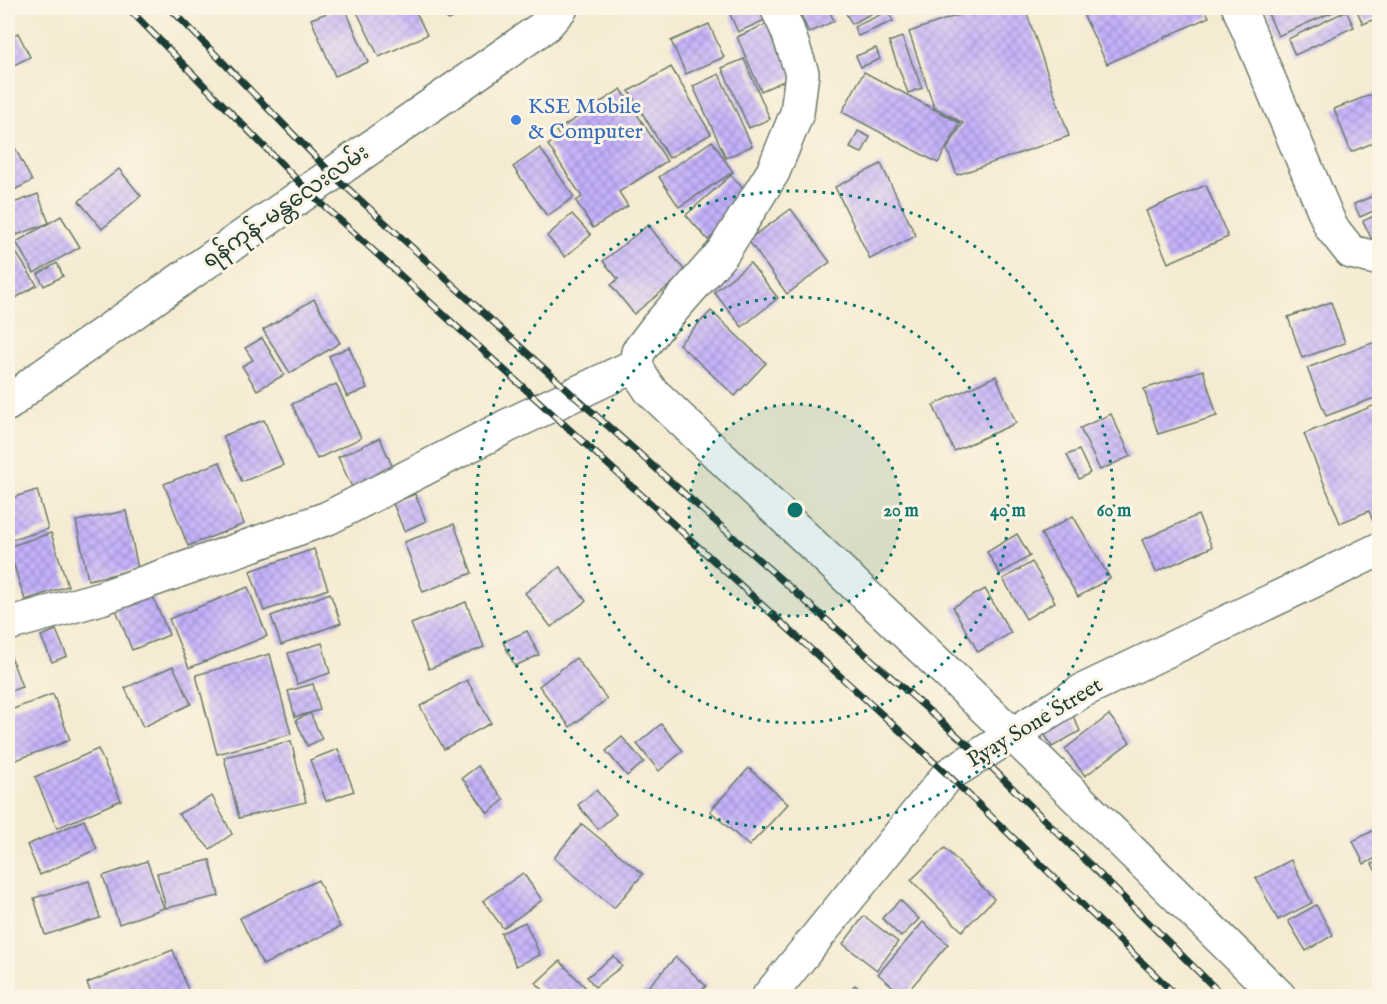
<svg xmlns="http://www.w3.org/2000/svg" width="1387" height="1004" viewBox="0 0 1387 1004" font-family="'IM FELL English','Noto Sans Myanmar',serif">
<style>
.building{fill:url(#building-cross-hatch)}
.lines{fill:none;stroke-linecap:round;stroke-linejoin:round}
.minor-casing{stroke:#6a7a6b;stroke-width:36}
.major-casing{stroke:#6a7a6b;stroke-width:36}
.minor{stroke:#fff;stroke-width:33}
.major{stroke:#fff;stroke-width:33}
.rail-casing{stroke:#1f3d34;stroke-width:7}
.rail{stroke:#fcf5e5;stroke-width:4.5;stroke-dasharray:14;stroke-linecap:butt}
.ring{fill:none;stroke:#0f766e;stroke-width:3;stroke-dasharray:3 6}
.shop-dot{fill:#3f7fe0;stroke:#fcf5e5;stroke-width:2}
.labels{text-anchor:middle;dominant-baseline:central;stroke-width:6;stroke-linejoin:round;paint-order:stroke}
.shop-label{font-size:22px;fill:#366cbe;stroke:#fcf5e5;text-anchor:start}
.street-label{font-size:22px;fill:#1f3d34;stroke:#fcf5e5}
.centre{fill:#0f766e;stroke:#fcf5e5;stroke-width:3}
.ring-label{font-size:18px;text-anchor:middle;font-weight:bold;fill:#0f766e;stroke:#fcf5e5;stroke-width:6;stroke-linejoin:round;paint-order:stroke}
</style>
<defs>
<pattern id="building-cross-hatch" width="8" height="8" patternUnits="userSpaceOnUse" patternTransform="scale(1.5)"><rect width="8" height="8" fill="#c4b1fb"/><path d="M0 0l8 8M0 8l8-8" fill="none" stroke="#9f91cc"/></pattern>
</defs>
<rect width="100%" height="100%" fill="#fcf5e5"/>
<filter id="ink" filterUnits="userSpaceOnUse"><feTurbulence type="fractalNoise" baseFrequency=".0167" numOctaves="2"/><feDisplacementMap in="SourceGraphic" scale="12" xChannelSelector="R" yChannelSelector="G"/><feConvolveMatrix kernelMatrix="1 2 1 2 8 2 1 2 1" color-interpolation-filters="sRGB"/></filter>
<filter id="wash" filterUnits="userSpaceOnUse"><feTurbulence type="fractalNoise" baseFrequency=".008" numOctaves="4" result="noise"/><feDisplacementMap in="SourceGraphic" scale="24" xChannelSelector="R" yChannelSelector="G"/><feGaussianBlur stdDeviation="1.35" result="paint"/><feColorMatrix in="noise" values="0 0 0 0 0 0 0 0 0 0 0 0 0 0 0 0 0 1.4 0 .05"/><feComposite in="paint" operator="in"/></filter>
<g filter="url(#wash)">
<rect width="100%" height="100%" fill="#f5ebd2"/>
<g id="blocks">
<g class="building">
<polygon points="340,8 345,8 368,62 335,76 311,19"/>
<polygon points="355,8 414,8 427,35 379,57"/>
<polygon points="442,8 473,8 448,20"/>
<polygon points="727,8 768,8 772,17 738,32"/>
<polygon points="798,8 828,8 834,21 809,33"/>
<polygon points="843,8 881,8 852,24"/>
<polygon points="979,8 1025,8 1069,136 957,175 947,149 963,123 934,107 909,32"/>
<polygon points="1103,8 1204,8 1209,17 1107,64 1084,16"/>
<polygon points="1269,8 1342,8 1278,36 1266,9"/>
<polygon points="1359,8 1380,8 1380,17 1363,24 1356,9"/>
<polygon points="888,11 893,21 858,36 854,27"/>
<polygon points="1346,11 1354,27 1295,55 1288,39"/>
<polygon points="771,22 795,76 761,91 737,37"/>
<polygon points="709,24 724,57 686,74 671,41"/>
<polygon points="18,33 30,57 8,68 8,38"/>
<polygon points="902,37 922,88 908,93 889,42"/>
<polygon points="876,48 880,59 861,67 856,56"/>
<polygon points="744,59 770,119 749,128 722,68"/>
<polygon points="671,67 711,134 669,158 629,91"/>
<polygon points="864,72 960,123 938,163 842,112"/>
<polygon points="719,74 752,146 726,158 693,86"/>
<polygon points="621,89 667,161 619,192 628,206 593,228 576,201 582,197 548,145 560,137 556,131"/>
<polygon points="1380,91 1380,140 1351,152 1334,109"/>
<polygon points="858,131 870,137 862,153 850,148"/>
<polygon points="10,138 32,181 8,193 8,140"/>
<polygon points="712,141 733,172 679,207 659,177"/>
<polygon points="540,148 574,197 547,216 513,167"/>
<polygon points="881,164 916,236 870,259 835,187"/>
<polygon points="119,169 141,196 102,229 79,201"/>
<polygon points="731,175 753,200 708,240 686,215"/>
<polygon points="1206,185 1228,237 1168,263 1146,211"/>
<polygon points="1380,193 1380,208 1360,217 1354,204"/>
<polygon points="38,194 49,223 17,235 8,210 8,205"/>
<polygon points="791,209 830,262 787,294 748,240"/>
<polygon points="1380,213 1380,249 1377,250 1363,221"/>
<polygon points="572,214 591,235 565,257 547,236"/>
<polygon points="61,216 80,247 34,273 16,242"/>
<polygon points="648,225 686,272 634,314 611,285 618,279 603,261"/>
<polygon points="8,240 37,285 8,303"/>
<polygon points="57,263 63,276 44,286 38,274"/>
<polygon points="750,263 778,298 742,327 714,292"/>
<polygon points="314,299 340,343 290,373 263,330"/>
<polygon points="1331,302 1345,343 1302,358 1288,317"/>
<polygon points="711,311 766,363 735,396 679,344"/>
<polygon points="262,338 284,375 257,390 242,366 253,360 245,348"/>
<polygon points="1380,340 1380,396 1326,416 1307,368"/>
<polygon points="349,347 367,388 347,397 329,356"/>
<polygon points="1203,370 1217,416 1158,434 1144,389"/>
<polygon points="996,376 1016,423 954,451 933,405"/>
<polygon points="336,384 361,438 317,459 292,404"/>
<polygon points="1380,403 1380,518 1373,521 1369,511 1340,523 1304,434"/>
<polygon points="1111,414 1131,456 1100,470 1080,428"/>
<polygon points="264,420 283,465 242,482 223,436"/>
<polygon points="380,438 393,468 352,487 338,457"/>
<polygon points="1079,450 1090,473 1079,479 1067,455"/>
<polygon points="220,462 244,524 188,546 164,484"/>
<polygon points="37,490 48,529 8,541 8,499"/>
<polygon points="415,494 426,521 404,531 393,503"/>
<polygon points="126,511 138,569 88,580 76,521"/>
<polygon points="1198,515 1212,547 1156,572 1142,540"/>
<polygon points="1073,516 1110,578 1078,597 1041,534"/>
<polygon points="454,524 472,573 423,592 404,542"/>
<polygon points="51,533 68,586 25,600 8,547"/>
<polygon points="1017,534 1030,556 1000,574 987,552"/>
<polygon points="314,549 328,589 264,611 250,571"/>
<polygon points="1032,562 1055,602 1026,619 1003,579"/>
<polygon points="560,567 586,601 551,627 525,593"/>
<polygon points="248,587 267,636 189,668 169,619"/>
<polygon points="985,589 1011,633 978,652 953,607"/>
<polygon points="151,592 169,635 132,650 115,607"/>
<polygon points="330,593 341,623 281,645 271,616"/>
<polygon points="466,602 484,647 429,669 411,624"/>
<polygon points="56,630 67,656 52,662 41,636"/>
<polygon points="527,631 539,655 515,666 503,642"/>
<polygon points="322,643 330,673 297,684 288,653"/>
<polygon points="8,649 22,687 8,692"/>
<polygon points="270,654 291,734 217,754 196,675"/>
<polygon points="576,658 607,699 570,727 539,686"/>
<polygon points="173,666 191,704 143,727 125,688"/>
<polygon points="467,680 491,723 444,749 420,706"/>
<polygon points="313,684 320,710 295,717 288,691"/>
<polygon points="53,694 70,740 8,763 8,711"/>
<polygon points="310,713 322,739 307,746 296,720"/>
<polygon points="1109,715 1130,742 1085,776 1065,749"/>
<polygon points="1073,716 1080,731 1052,747 1044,733"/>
<polygon points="661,724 683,751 659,771 637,744"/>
<polygon points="622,737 644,762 627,776 606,751"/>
<polygon points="291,741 306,802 239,818 224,757"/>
<polygon points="98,749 121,800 57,828 35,777"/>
<polygon points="338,749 354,791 326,801 310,760"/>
<polygon points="478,766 504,800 488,813 462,778"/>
<polygon points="749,768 788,804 749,846 710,811"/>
<polygon points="596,790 616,814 598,829 578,805"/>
<polygon points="212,796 232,834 210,849 178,814"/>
<polygon points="84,820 97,849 40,875 27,845"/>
<polygon points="582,824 643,874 614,908 554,858"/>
<polygon points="1380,827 1380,856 1364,864 1353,841"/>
<polygon points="945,848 994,899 962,931 911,880"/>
<polygon points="210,860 219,896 166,908 157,873"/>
<polygon points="1291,860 1312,903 1278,920 1256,878"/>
<polygon points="147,861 164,908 119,924 103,876"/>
<polygon points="1380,861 1380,879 1372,864"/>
<polygon points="523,873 542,900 503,928 483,901"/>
<polygon points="318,880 340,927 263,965 240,918"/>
<polygon points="89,881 100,918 45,935 34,898"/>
<polygon points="900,900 919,919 901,937 882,918"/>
<polygon points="1316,905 1333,935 1306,951 1288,921"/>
<polygon points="864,916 898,942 877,970 843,944"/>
<polygon points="525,922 540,955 516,966 501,933"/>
<polygon points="923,922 948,944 904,996 878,974"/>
<polygon points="173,950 188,990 171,996 92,996 87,983"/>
<polygon points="614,956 622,966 595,987 587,977"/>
<polygon points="676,957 706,986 696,996 644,996 641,994"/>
<polygon points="560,961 585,987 575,996 549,996 536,983"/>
<polygon points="855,985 867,996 845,996"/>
</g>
</g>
</g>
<g filter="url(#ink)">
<use href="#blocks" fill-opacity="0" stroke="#6a7a6b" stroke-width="1.5"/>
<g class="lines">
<g class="minor-casing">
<g id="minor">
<polyline points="777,8 787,29 802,73 797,113 773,172 723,252 657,327 638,352 636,365 642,378 650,390 1013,735 1279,996"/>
<polyline points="1239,8 1331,227 1351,252 1380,259"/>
<polyline points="8,624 101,598 328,518 509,425 636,365"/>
<polyline points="769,996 948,775 1082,691 1380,549"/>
</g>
</g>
<g class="major-casing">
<polyline id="major" points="8,404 34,382 545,26 561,8"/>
</g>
<use href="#minor" class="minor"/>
<use href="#major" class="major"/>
<g class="rail-casing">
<g id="rail">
<polyline points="128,8 309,192 851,686 948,775 1177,996"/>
<polyline points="170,8 333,175 573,395 979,755 1223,996"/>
</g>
</g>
<use href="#rail" class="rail"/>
</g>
</g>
<circle cx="795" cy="510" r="106" fill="#0f766e" fill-opacity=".12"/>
<g class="ring">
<circle cx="795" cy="510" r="106"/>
<circle cx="795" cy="510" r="213"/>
<circle cx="795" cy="510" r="319"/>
</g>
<circle class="shop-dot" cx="516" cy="120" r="6"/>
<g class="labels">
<g class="shop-label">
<text x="528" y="107">KSE Mobile<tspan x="528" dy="25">&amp; Computer</tspan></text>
</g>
<g class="street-label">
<text transform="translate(286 207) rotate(-35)">ရန်ကုန်-မန္တလေးလမ်း</text>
<text transform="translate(1035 723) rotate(-31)">Pyay Sone Street</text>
</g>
</g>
<circle cx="795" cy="510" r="9" class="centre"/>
<g class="ring-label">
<text x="901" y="516">20 m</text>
<text x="1008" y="516">40 m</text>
<text x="1114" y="516">60 m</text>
</g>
<rect width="1387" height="1004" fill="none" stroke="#fcf5e5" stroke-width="30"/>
</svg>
